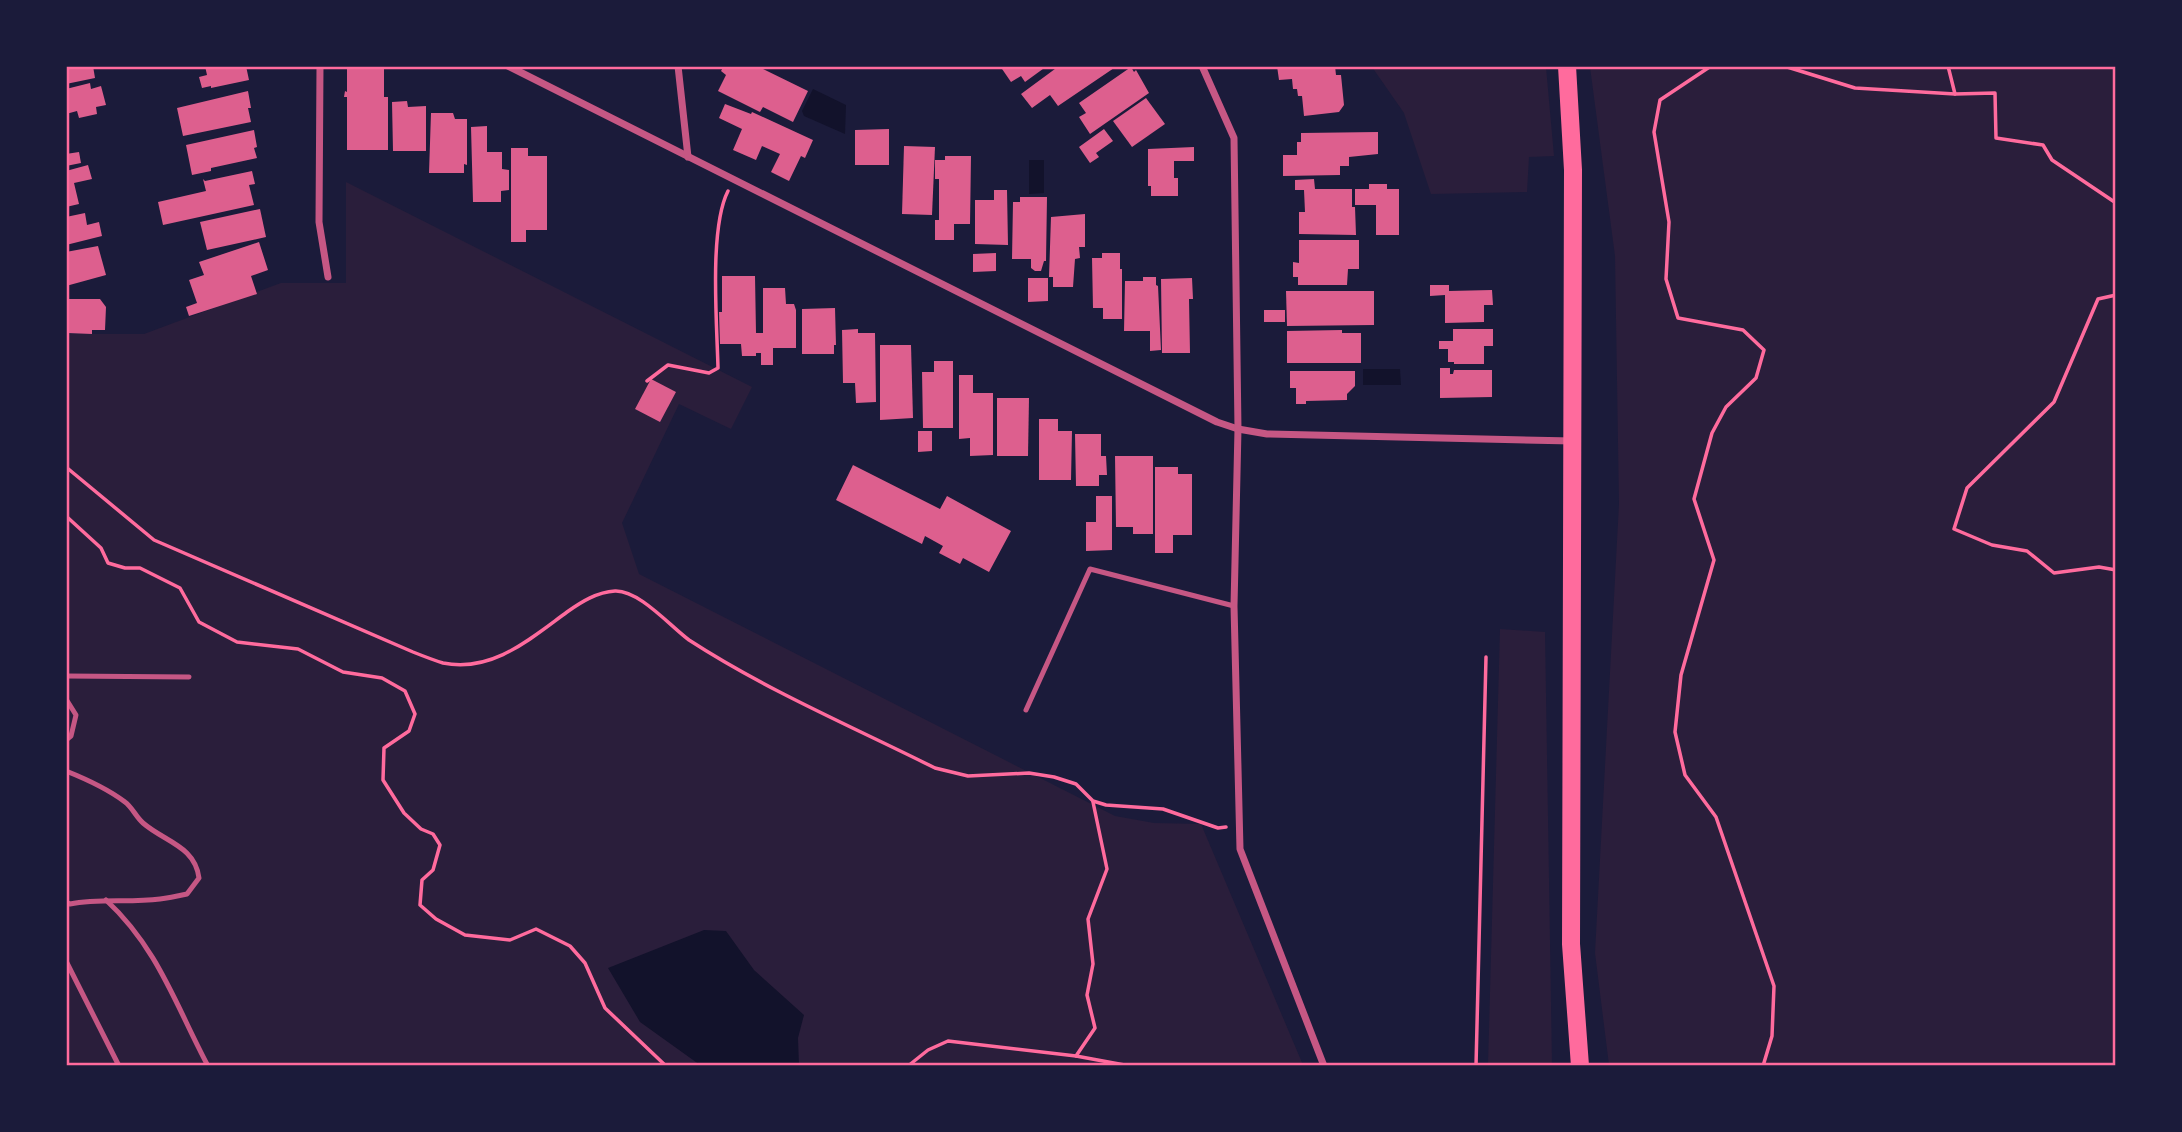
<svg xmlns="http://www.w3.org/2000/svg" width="2182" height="1132" viewBox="0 0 2182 1132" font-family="'Alegreya Sans',sans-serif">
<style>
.green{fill:#2a1e3b}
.water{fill:#12122b}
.building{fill:#dd5f8e}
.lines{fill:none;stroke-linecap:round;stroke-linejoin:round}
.path{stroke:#ff6b9d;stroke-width:3.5}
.service{stroke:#c65784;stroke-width:5}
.minor{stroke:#c65784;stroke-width:7}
.primary{stroke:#ff6b9d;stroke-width:18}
.neatline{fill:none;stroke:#ff6b9d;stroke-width:2.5}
</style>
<rect width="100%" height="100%" fill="#1b1b3a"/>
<g class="green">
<polygon points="1372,67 1546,67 1554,156 1529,157 1527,192 1431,194 1404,113"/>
<polygon points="1590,67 2115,67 2115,1065 1609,1065 1595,953 1619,504 1615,256"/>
<polygon points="346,182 752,387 731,429 679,404 622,523 639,574 1115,816 1154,823 1201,824 1303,1065 67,1066 67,334 144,334 281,283 346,283"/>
<polygon points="1500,629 1545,632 1552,1065 1488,1065"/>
</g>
<g class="water">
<polygon points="813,89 846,105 845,134 804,116 802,111"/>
<polygon points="1029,160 1044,160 1044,193 1029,194"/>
<polygon points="1363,369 1400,369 1401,385 1363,385"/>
<polygon points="704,930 726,931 754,970 804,1015 798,1038 799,1065 700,1065 640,1022 608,968"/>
</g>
<g class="building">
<polygon points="66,66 93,66 95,78 66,84"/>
<polygon points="205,66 246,66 249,80 211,88 211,86 202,88 199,77 207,75"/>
<polygon points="724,66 757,66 808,91 793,122 763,107 760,112 718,91 726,75 721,71"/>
<polygon points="1000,66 1047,66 1025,82 1021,76 1011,82"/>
<polygon points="1059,66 1117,66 1058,106 1050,95 1032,108 1021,94"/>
<polygon points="1277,66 1335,66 1336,75 1341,75 1344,105 1339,112 1304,116 1302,96 1298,96 1297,89 1293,89 1292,79 1279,80"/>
<polygon points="1131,67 1134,72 1136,70 1149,93 1090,134 1079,117 1086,113 1079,103"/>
<polygon points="347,69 384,69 384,97 388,97 388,150 347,150 347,97 344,97 345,91 347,92"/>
<polygon points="90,83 91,89 101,86 106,105 96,107 97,114 79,118 77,111 66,114 66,89"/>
<polygon points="248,91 251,108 248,108 251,122 183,136 177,108"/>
<polygon points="1146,98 1165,124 1132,147 1113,121"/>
<polygon points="407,101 408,107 426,106 426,151 393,151 392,102"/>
<polygon points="725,104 751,114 752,112 813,140 805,158 801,156 789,181 771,172 780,154 762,146 756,160 733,150 742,129 719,118"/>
<polygon points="431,113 453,113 455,119 467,119 467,165 464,164 464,173 429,173"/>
<polygon points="487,126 487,152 502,152 502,169 509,170 509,190 501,191 501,202 473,202 471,127"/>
<polygon points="889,129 889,165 855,165 855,130"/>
<polygon points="1104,129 1113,141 1096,153 1099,157 1090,163 1079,147"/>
<polygon points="254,130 257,147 254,148 257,158 211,168 211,171 192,175 186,145"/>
<polygon points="1378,132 1378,154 1349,157 1349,166 1340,166 1340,175 1283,176 1283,155 1297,155 1297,142 1301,142 1301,133"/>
<polygon points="904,146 935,147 932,215 902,214"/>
<polygon points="1194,147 1194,161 1174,161 1174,178 1178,178 1178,196 1151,196 1151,186 1148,186 1148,149"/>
<polygon points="511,148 528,148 528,156 547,156 547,230 526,230 526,242 511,242"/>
<polygon points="79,152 81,163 66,166 66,154"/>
<polygon points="945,156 971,156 970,224 954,224 954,240 935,240 935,220 939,220 939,179 935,179 935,160 945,160"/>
<polygon points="88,165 92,179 74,183 79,204 66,207 66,171"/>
<polygon points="252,171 255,184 249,185 254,205 163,225 158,202 206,191 203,179 205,181"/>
<polygon points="1314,179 1315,189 1352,189 1352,207 1355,207 1356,235 1299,234 1299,212 1305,212 1304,190 1295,190 1295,180"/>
<polygon points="1369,184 1387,184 1387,189 1399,189 1399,235 1376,235 1376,205 1355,205 1355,189 1369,189"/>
<polygon points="994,190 1007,190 1008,245 975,244 975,200 994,200"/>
<polygon points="1020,197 1047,197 1046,261 1044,261 1041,271 1035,271 1031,268 1031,259 1012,259 1013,202 1020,202"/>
<polygon points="260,209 266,237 207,250 200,222"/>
<polygon points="85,213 87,225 99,222 102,236 66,245 66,217"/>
<polygon points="1085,214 1085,247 1079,247 1080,258 1075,259 1073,287 1053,287 1053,277 1049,277 1051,217"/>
<polygon points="1299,240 1359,240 1359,269 1348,269 1347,285 1298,285 1298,277 1293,277 1293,262 1299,263"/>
<polygon points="259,242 268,270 251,276 257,294 189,316 186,307 197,303 189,280 204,275 199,262"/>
<polygon points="98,246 106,275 66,286 66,252"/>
<polygon points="996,253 996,271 973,272 973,254"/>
<polygon points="1102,253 1120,253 1120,269 1122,269 1122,319 1103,319 1103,308 1093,308 1092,258 1102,258"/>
<polygon points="722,276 755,276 756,333 763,333 763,288 785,288 786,304 794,304 796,310 796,348 773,348 773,365 761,365 761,353 756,353 756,356 742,356 741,344 720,344 719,312 722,312"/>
<polygon points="1143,277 1156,277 1156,285 1158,286 1161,350 1150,351 1150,331 1124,331 1125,281 1143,281"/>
<polygon points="1028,278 1048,278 1048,301 1028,302"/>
<polygon points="1192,278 1193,299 1189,299 1190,353 1162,353 1161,279"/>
<polygon points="1430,285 1449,285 1449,291 1492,290 1493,305 1484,305 1484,322 1445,323 1445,295 1430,296"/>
<polygon points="1286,291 1374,291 1374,325 1287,326"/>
<polygon points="66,299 100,299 106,307 105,330 92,330 92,334 66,333"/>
<polygon points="835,308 836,345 834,345 834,354 802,354 802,309"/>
<rect x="1264" y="310" width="21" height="12"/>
<polygon points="858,329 858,333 875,333 876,402 856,403 855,383 843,383 842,330"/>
<polygon points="1453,329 1493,329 1493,346 1484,346 1484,364 1454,364 1454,362 1448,362 1448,349 1439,349 1439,341 1453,341"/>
<polygon points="1342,330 1342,333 1361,333 1361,363 1287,363 1287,331"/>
<polygon points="880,345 911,345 913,418 880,420"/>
<polygon points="934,361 953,361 953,428 923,428 922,372 934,372"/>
<polygon points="1440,368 1450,368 1450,374 1453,374 1454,370 1492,370 1492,397 1440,398"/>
<polygon points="1290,371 1355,371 1355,386 1347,394 1347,400 1306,401 1306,404 1296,404 1296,388 1290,388"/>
<polygon points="959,375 973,375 973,393 993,393 993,455 970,456 970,438 959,439"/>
<polygon points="651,379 676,392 660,422 635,409"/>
<polygon points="997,398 1029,398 1028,456 997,456"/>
<polygon points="1039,419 1058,419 1058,431 1072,431 1071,480 1039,480"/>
<polygon points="918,431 932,431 932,451 918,452"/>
<polygon points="1075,434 1101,434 1101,456 1106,456 1107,475 1099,475 1099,486 1076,486"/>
<polygon points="1115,456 1153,456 1153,534 1133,534 1133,527 1116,527"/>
<polygon points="853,465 940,509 947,496 1011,531 989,572 963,558 960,564 939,553 943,546 925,536 922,544 836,500"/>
<polygon points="1155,467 1178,467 1178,474 1192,474 1192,535 1173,535 1173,553 1155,553"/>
<polygon points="1096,496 1112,496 1112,550 1086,551 1086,522 1096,522"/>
</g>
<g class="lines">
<g class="path">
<polyline points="1711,66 1660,100 1654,132 1669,222 1666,279 1678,318 1743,330 1764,350 1756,378 1726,407 1712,433 1694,499 1714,560 1681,675 1675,732 1685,775 1716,817 1774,986 1772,1036 1763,1066"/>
<polyline points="1784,66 1855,88 1955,94 1995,93 1996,138 2043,145 2052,160 2116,203"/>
<polyline points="1948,66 1955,94"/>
<polyline points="2116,295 2098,299 2054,402 1967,488 1954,529 1992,545 2027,551 2054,573 2099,567 2116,570"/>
<path d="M647,381L668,365L709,373L718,368C717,324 709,228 728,191"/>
<path d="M66,467L154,540L413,652C423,656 433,660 443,663C492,673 530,639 567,612C581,602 597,592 615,591C639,590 670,626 689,640C766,690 853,727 935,768L968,776L1029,773L1054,777L1076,784L1093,801L1106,805L1163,809L1218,828L1226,827"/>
<polyline points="66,516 101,548 108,563 125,568 140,568 180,588 199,622 237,642 298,649 343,672 382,678 405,691 415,714 409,731 384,748 383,780 404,813 421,829 433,834 440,845 433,870 422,880 420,905 436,919 465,935 510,940 536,929 570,946 585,963 605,1008 666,1066"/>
<polyline points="1076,1056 1095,1028 1087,995 1093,964 1088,919 1107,869 1093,802"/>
<polyline points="908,1066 928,1050 948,1041 1076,1056 1130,1066"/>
<polyline points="1293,1066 1302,1066"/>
<polyline points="1476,1066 1486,657"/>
</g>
<g class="service">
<polyline points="66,676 189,677"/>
<polyline points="66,699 76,715 71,736 66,740"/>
<polyline points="1026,710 1090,569 1234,606"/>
<path d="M66,771C86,779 108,789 125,802C132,807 136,817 143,823C165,842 195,846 199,878L187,894C178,896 169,898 160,899C129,903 100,898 70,904L66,902"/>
<path d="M106,900C158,948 176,1006 208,1066"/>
<polyline points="66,961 119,1066"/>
</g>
<g class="minor">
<polyline points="320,66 319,222 328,277"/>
<polyline points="508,66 1217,422 1238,429 1267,434 1573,441"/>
<polyline points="678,66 688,157"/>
<polyline points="1202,66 1234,138 1238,429 1234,606 1240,849 1324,1066"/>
</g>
<polyline class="primary" points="1567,66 1573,170 1571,944 1580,1066"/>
</g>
<rect width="2182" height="1132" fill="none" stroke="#1b1b3a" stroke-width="136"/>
<rect x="68" y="68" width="2046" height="996" class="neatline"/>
</svg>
